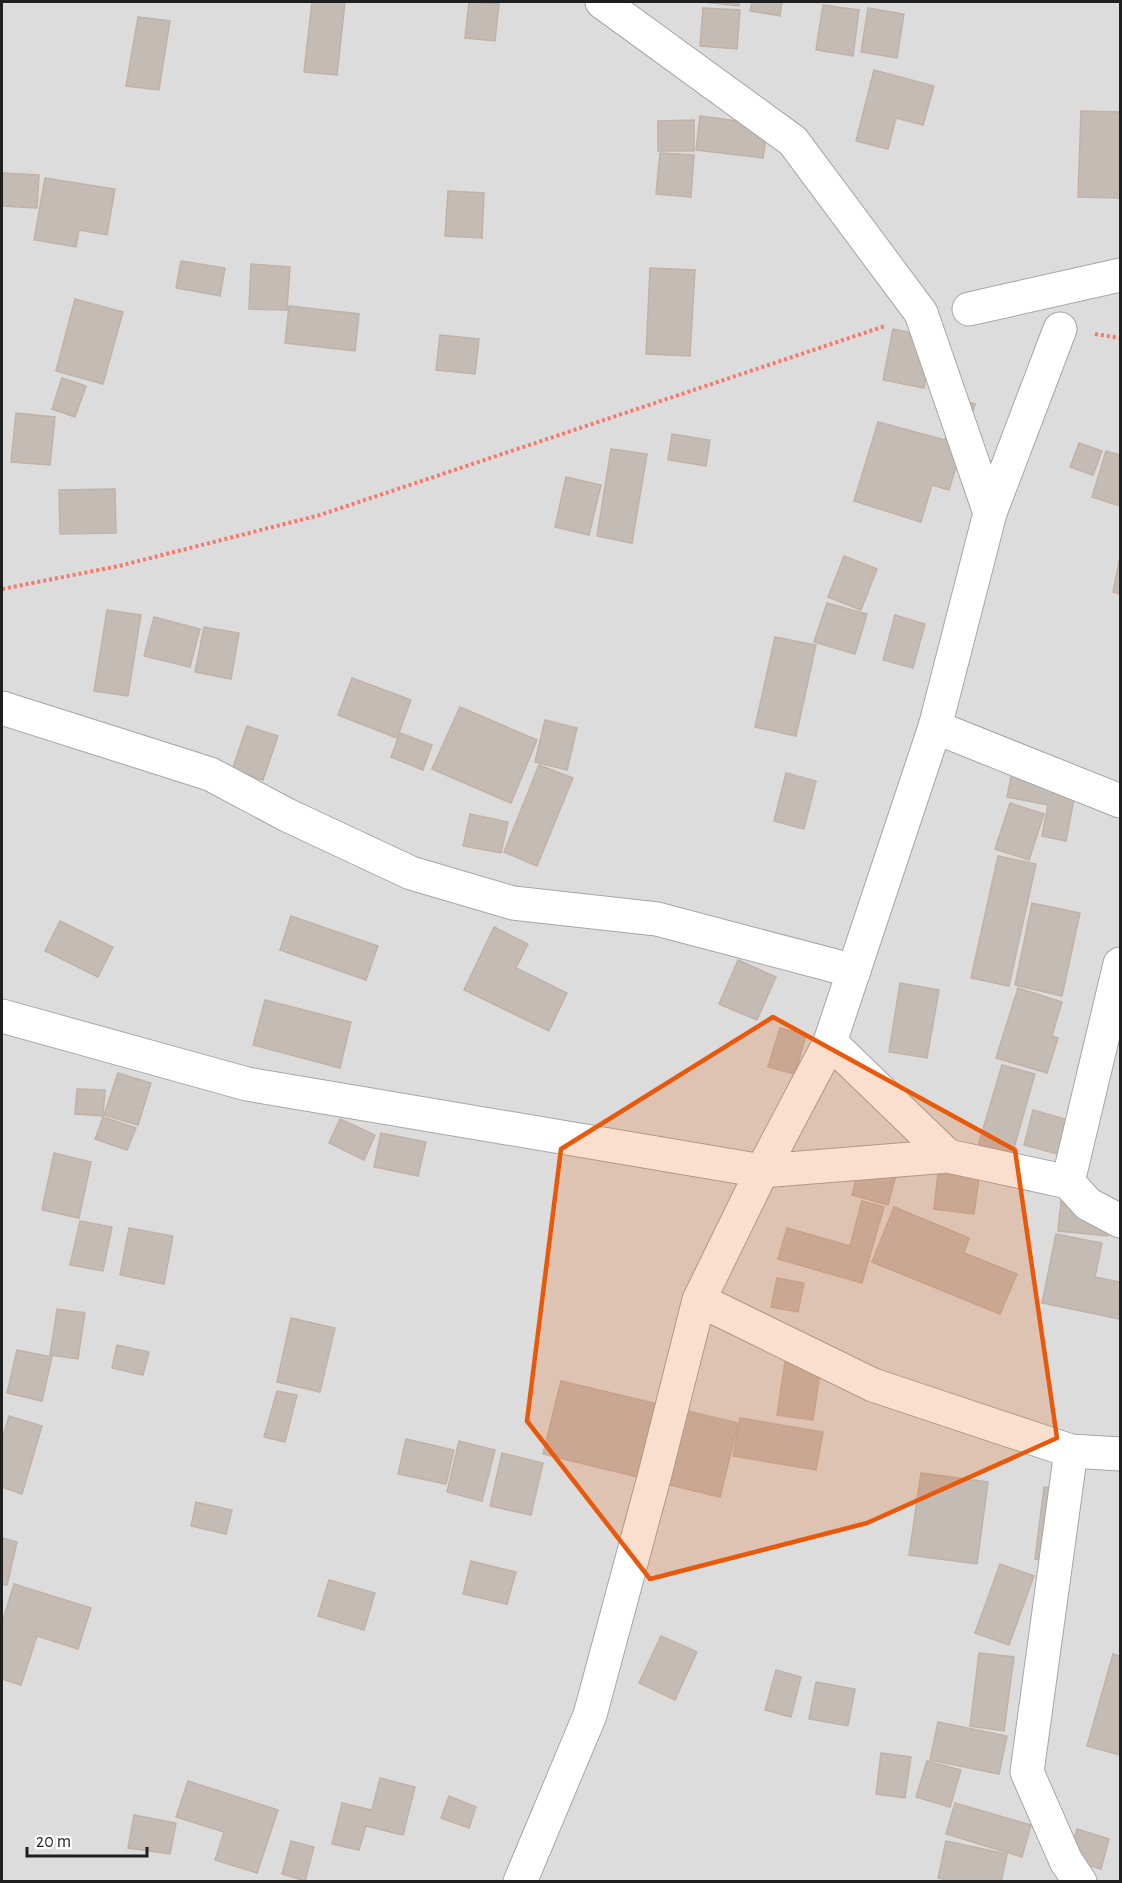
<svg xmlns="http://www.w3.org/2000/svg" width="1122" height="1883" viewBox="0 0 1122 1883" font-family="'Alegreya Sans',sans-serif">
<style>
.residential{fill:#dddcdc}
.building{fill:#c4bbb4;stroke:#c1b2a7;stroke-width:1.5}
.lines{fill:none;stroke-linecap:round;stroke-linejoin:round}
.street-casing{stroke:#a6a6a6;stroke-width:35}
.path{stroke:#f9786c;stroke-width:4;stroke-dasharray:3 3;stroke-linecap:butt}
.street{stroke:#fff;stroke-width:33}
.marked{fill:#e8590c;fill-opacity:0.2;stroke:#e8590c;stroke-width:4.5;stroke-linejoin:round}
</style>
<rect width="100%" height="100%" fill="#efece5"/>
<rect class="residential" x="2" y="2" width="1118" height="1879"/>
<g class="building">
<polygon points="312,2 345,2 337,75 304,72"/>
<polygon points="469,2 499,4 495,41 465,38"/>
<polygon points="703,2 739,2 739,6"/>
<polygon points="752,2 782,2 780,16 750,11"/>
<polygon points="823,5 859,10 853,56 816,50"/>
<polygon points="703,8 740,10 737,49 700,46"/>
<polygon points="868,8 904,14 897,58 861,52"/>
<polygon points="138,17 170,21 159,90 126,86"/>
<polygon points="874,70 934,86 923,125 896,118 888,149 856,141"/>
<polygon points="1081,111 1120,112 1120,198 1078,197"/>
<polygon points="700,116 768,125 763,158 696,150"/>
<polygon points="694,120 694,151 658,151 658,121"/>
<polygon points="660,153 694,155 691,197 656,194"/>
<polygon points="2,173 39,175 37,208 2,206"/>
<polygon points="45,178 115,189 107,235 79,230 76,247 34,240"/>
<polygon points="448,191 484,193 482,238 445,236"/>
<polygon points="181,261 225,268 220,296 176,288"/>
<polygon points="251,264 290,267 287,310 249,309"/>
<polygon points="650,268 695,270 690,356 646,354"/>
<polygon points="75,299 123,312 103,384 56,371"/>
<polygon points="289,306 359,314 355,351 285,343"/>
<polygon points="893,329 934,337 924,388 883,380"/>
<polygon points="440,335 479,339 475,374 436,370"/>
<polygon points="62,378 86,386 75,417 52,409"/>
<polygon points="957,399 975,404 949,490 932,485 921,522 854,501 878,422 945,440"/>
<polygon points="16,413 55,417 50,465 11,462"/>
<polygon points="672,434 710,440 706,466 668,460"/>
<polygon points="1079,443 1102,451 1093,475 1070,467"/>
<polygon points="611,449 647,454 632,543 597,536"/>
<polygon points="1106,451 1120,455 1120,506 1092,497"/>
<polygon points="566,477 601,485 589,535 555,527"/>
<polygon points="115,489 116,533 60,534 59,490"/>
<polygon points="844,556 877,569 861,610 828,597"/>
<polygon points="1120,557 1120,594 1113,592"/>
<polygon points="827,603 867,614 855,654 814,642"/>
<polygon points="107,610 141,615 128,696 94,691"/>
<polygon points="895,615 925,624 913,668 883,660"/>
<polygon points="154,617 200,629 190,667 144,656"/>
<polygon points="204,627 239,633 231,679 195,672"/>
<polygon points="775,637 816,645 796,736 755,727"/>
<polygon points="352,678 411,700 397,738 338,715"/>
<polygon points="460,707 537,740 511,803 432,769"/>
<polygon points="545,720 577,728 567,770 535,762"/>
<polygon points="247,726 278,736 263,780 232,770"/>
<polygon points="400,733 432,745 423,770 391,757"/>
<polygon points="1014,761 1079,773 1066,841 1042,836 1048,805 1007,797"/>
<polygon points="539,765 573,778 537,866 504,852"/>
<polygon points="786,773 816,781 804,829 774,821"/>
<polygon points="1010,803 1044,814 1029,860 995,849"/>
<polygon points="470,814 508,822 501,853 463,846"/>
<polygon points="998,856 1036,864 1009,986 971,978"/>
<polygon points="1032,903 1080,913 1062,996 1015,985"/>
<polygon points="291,916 378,946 366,980 280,950"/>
<polygon points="60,921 113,947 98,977 45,951"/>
<polygon points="494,927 528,944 516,968 567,993 549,1031 464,990"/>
<polygon points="738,960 776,977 757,1020 719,1004"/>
<polygon points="900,983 939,990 927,1058 889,1052"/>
<polygon points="1018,988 1062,1002 1052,1036 1058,1038 1047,1073 996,1058"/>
<polygon points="265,1000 351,1022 340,1068 253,1045"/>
<polygon points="780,1028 806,1035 795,1074 768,1067"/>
<polygon points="1002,1065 1035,1074 1012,1155 978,1146"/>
<polygon points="118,1073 151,1083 138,1125 104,1115"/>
<polygon points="77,1089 105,1090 103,1116 75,1114"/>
<polygon points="1033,1110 1082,1124 1073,1158 1024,1145"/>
<polygon points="103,1117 136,1128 127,1150 95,1139"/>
<polygon points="340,1119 375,1135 364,1160 329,1143"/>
<polygon points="381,1133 426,1142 418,1176 374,1167"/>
<polygon points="54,1153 91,1162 79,1218 42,1210"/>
<polygon points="862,1158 898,1168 888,1205 852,1195"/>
<polygon points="938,1173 979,1178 974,1214 934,1209"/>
<polygon points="1062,1192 1112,1198 1108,1236 1058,1231"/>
<polygon points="862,1201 884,1207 862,1283 778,1259 787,1228 850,1246"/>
<polygon points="894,1207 969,1238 964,1253 1017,1274 1000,1314 872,1262"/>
<polygon points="80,1221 112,1227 103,1271 70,1265"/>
<polygon points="129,1228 173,1236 164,1284 120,1275"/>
<polygon points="1056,1234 1102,1243 1095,1277 1120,1282 1120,1319 1042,1303"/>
<polygon points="777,1278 804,1283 798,1312 771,1307"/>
<polygon points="57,1309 85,1313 78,1359 50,1355"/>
<polygon points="291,1318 335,1328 320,1392 277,1382"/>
<polygon points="117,1345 149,1352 143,1375 112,1368"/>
<polygon points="17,1350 52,1357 42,1401 7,1393"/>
<polygon points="785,1362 821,1367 813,1420 777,1415"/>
<polygon points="561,1381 738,1423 720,1497 543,1454"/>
<polygon points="277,1391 297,1395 285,1442 264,1437"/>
<polygon points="9,1416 42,1426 22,1494 2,1487 2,1440"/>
<polygon points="740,1418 823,1432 816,1470 733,1456"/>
<polygon points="406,1439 454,1450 446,1484 398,1474"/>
<polygon points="459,1441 495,1450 482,1501 447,1492"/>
<polygon points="502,1453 543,1463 531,1515 490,1506"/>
<polygon points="921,1473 988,1482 977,1564 909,1555"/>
<polygon points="1044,1487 1070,1490 1061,1562 1035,1559"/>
<polygon points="196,1502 232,1510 226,1534 191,1526"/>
<polygon points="2,1538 17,1542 7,1585 2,1584"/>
<polygon points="471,1561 516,1572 507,1604 463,1594"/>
<polygon points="1000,1564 1034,1576 1009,1645 975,1633"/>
<polygon points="329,1580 375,1593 364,1630 318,1616"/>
<polygon points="14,1584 91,1608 78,1649 37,1636 21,1685 2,1679 2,1623"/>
<polygon points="661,1636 697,1652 675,1700 639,1683"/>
<polygon points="979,1653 1014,1657 1004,1731 970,1726"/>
<polygon points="1113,1654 1120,1656 1120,1755 1087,1746"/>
<polygon points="776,1670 801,1677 791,1717 765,1710"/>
<polygon points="816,1682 855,1689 848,1726 809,1719"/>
<polygon points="938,1722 1007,1736 999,1774 930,1760"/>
<polygon points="881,1753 911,1757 905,1798 876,1794"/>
<polygon points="927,1761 961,1770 950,1807 916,1797"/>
<polygon points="380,1778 415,1787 403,1835 366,1826 359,1850 332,1844 342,1803 372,1810"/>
<polygon points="188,1781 278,1810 257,1873 215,1860 224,1832 176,1817"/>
<polygon points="449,1796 476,1807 469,1828 441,1818"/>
<polygon points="955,1803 1031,1825 1022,1857 946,1834"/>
<polygon points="134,1815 176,1823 170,1854 128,1848"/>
<polygon points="1077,1829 1109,1839 1101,1869 1068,1859"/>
<polygon points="291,1841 314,1847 305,1881 282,1874"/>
<polygon points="946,1841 1007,1854 1001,1882 955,1882 938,1878"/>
</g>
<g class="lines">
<g class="street-casing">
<g id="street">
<polyline points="602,2 793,141 921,313 990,513"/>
<polyline points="969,309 1120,275"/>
<polyline points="2,708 210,774 287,815 411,873 513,903 657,919 854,971"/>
<polyline points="935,727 1120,801"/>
<polyline points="2,1016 247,1084 762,1171 948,1156 1068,1182 1088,1204 1120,1221"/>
<polyline points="830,1042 948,1156"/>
<polyline points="1068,1182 1120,964"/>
<polyline points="699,1300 873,1385 1071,1451 1120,1454"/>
<polyline points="1071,1451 1027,1772 1066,1861 1080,1882"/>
<polyline points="520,1882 590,1715 655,1474 699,1300 762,1171 830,1042 935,727 990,513 1060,329"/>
</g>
</g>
<g class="path">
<polyline points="1095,334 1120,338"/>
<polyline points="2,589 119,566 320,515 885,326"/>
</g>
<use href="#street" class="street"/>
</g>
<path class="marked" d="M773,1017L1015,1150L1057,1438L867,1523L650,1579L527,1421L561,1149Z"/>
<rect width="1122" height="1883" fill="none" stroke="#1f1f1f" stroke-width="6"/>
<path d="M27 1847v9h120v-9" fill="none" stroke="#1f1f1f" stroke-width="3"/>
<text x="36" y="1847" font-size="18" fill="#1f1f1f" stroke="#ffffff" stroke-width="4.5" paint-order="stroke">20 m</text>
</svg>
